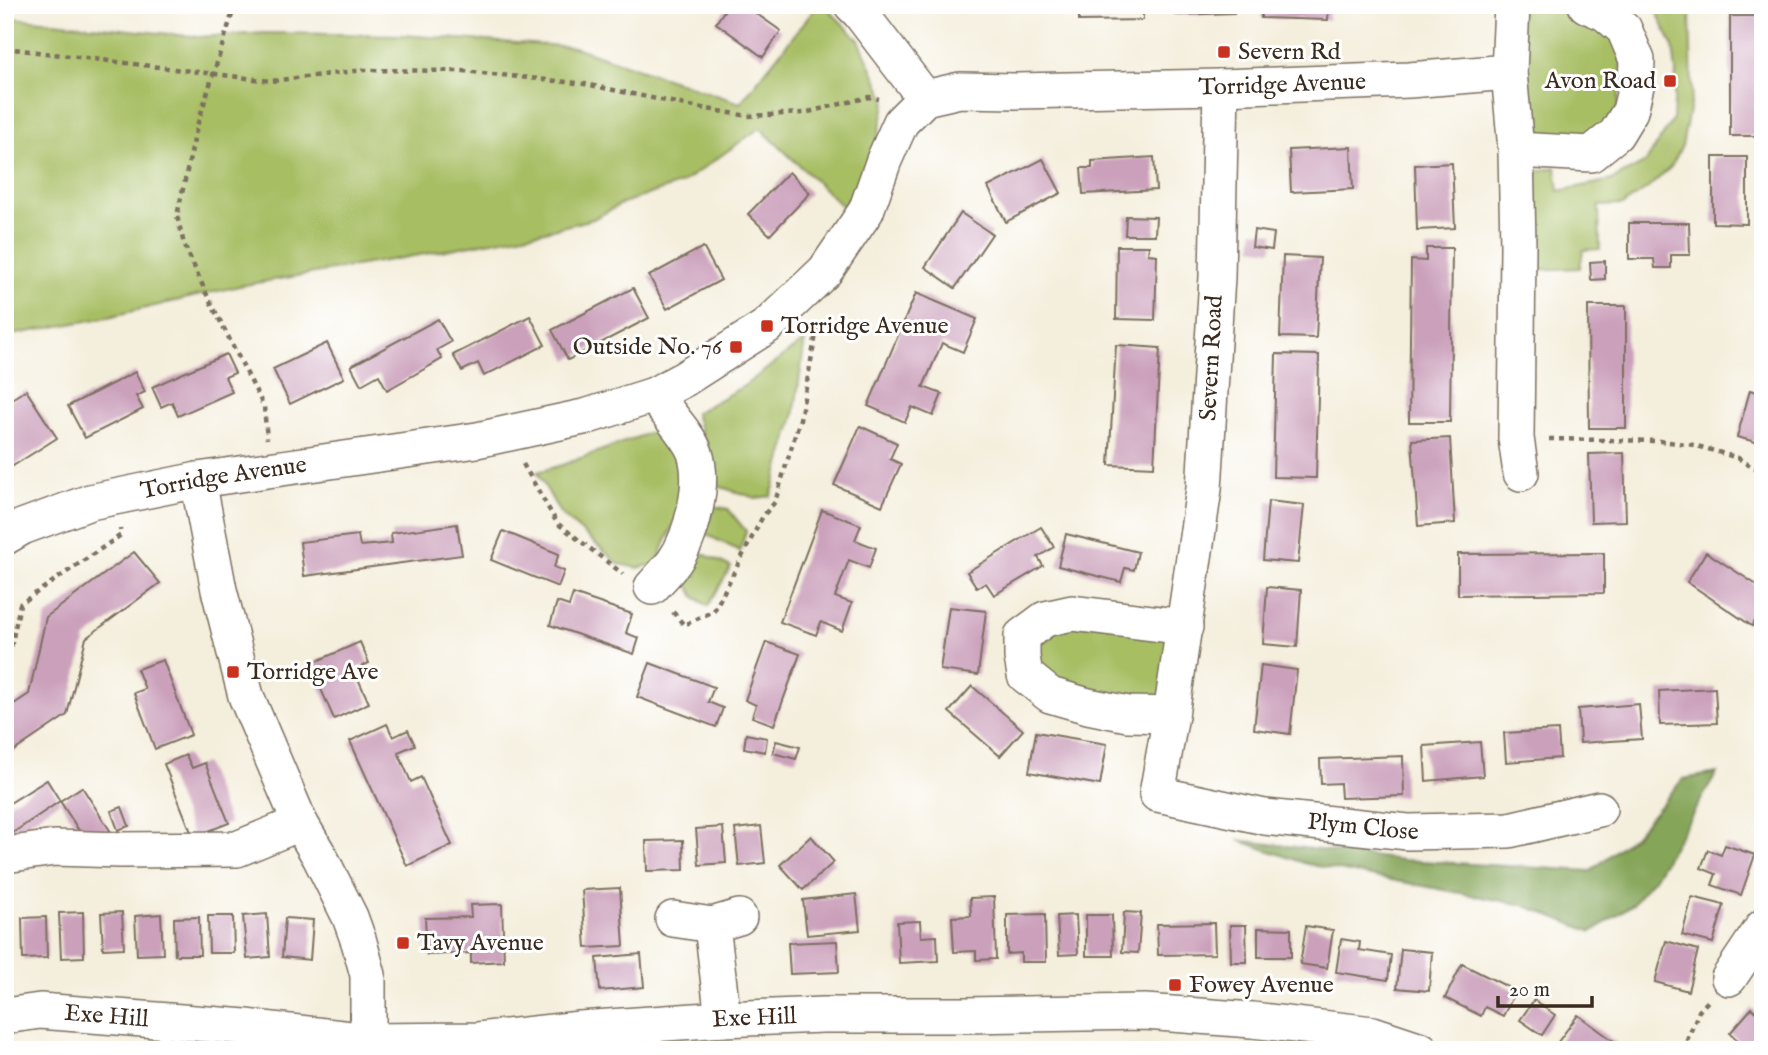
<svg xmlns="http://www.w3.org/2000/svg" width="1768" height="1055" viewBox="0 0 1768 1055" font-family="'IM FELL English',serif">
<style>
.green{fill:#a7be63;stroke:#717440;stroke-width:2}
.forest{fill:#85a559;stroke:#60683c;stroke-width:2}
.building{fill:#cba0bb}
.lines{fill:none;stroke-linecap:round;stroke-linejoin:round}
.minor-casing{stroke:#7c6f60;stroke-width:38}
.path{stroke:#7c6f60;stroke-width:4.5;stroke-dasharray:5 5;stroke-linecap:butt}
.minor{stroke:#fff;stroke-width:35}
.poi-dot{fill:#c8321e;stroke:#fff;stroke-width:2.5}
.labels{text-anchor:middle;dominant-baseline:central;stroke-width:6;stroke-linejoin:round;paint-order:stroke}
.poi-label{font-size:24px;fill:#3b2a1e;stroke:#fff;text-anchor:start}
.street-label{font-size:24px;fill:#3b2a1e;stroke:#fff}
</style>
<rect width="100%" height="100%" fill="#fff"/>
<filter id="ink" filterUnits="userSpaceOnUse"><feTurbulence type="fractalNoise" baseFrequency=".0143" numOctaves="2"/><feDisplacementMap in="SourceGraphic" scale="14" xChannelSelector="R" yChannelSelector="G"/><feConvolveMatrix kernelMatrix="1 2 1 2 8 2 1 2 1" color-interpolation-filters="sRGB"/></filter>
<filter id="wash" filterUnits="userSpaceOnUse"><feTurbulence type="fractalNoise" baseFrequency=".00686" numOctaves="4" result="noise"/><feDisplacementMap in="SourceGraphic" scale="28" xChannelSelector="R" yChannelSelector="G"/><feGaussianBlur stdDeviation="1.57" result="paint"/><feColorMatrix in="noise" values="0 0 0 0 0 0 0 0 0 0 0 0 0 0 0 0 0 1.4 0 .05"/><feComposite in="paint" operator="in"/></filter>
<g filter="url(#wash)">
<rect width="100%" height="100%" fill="#f4eedc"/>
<g class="green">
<polygon points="818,5 824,5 859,40 886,100 872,163 843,207 760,128 682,183 623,203 593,219 545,231 425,254 239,286 108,317 5,336 5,17 198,37 267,33 401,35 574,47 740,103"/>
<polygon points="1512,5 1586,5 1624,29 1616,134 1516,150"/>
<polygon points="1651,5 1690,5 1692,95 1682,146 1671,167 1648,188 1623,205 1599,206 1600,249 1583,250 1580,268 1528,270 1528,185 1535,172 1556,167 1559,191 1612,180 1646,162 1673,119 1676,72 1673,47 1656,10"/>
<polygon points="805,340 794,416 771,496 756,498 717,486 695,413 744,386"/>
<polygon points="654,431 662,433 675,447 681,471 683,503 656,564 638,568 619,564 560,513 537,472 562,465"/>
<polygon points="713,506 728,509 746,531 740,551 705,534"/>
<polygon points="695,550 731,567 708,606 695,597 683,575"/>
<polygon points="1045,619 1185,627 1171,715 1025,675"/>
</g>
<polygon class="forest" points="1717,773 1655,877 1633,904 1592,932 1523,905 1307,864 1238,840 1402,860 1591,871 1636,834 1683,779"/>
<g id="blocks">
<g class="building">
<polygon points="728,5 744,5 781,31 763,57 716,23"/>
<polygon points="1079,5 1143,5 1143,20 1079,21"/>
<polygon points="1175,5 1234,5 1234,13 1176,15"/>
<polygon points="1251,5 1329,5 1328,20 1261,18 1261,9 1251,9"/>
<rect x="1730" y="16" width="33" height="120"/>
<polygon points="1351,147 1353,189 1291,192 1289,150"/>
<polygon points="1154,157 1156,190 1083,194 1081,168 1092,168 1092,161"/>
<polygon points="1713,157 1747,157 1747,224 1713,223"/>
<polygon points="1043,159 1061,193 1006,222 988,187"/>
<polygon points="1452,163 1455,228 1417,230 1415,165"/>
<polygon points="789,172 810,193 770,235 748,214"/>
<polygon points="961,213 992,234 955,288 925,267"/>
<polygon points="1126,216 1156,217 1155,235 1125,235"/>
<polygon points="1629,223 1689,223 1690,255 1671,255 1671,268 1655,268 1654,259 1629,259"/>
<polygon points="1254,230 1274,233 1272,250 1252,247"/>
<polygon points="1117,246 1149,246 1148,254 1157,255 1155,320 1116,319"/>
<polygon points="703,247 721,280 667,309 649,276"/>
<polygon points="1426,248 1452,248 1450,422 1409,422 1411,260 1426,261"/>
<polygon points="1283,256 1320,258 1316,338 1280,337"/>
<polygon points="1605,261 1605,279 1591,280 1590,262"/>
<polygon points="633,288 649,318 568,360 552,330"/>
<polygon points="916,293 977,319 963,352 942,343 923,387 942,394 933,416 912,407 905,422 868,406"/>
<polygon points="1588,306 1626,306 1626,428 1589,428"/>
<polygon points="530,316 545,345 484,376 478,363 462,371 453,355"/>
<polygon points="438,319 451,342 437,350 442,359 387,390 379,375 361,385 351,366"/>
<polygon points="327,343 344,378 290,404 273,369"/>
<polygon points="1116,345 1160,348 1154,467 1109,465"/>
<polygon points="226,354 235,373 225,377 232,392 178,416 172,402 161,407 152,387"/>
<polygon points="1276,354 1319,355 1316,478 1273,477"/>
<polygon points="135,372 145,392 136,396 143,409 85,438 68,406"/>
<polygon points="26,390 57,438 5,471 5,403"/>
<polygon points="1750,390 1763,394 1763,444 1737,437"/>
<polygon points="860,426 897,443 890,459 901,464 882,506 834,485"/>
<polygon points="1450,438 1455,523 1418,526 1412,440"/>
<polygon points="1624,453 1626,521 1591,522 1589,454"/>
<polygon points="1268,501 1304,505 1298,563 1263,560"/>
<polygon points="822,510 861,525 855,540 876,548 869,568 849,560 835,597 852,603 842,631 821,622 816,635 780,622"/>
<polygon points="457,524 462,555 304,576 300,542 358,535 360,546 392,543 391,533"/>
<polygon points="1041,527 1054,547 1038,557 1043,566 994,595 986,583 977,588 967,572"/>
<polygon points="503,531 559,554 554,567 564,571 558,587 491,560"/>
<polygon points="1066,534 1138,552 1134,570 1125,568 1121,582 1058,566"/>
<polygon points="134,552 160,583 86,638 67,715 5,757 5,710 29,694 46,617"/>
<polygon points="1706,552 1763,589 1763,609 1752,626 1687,582"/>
<polygon points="1604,553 1604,593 1458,595 1458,554"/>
<polygon points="1267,587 1301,590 1297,647 1263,644"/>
<polygon points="573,594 632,614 626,633 639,638 634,654 550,625 557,602 569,606"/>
<polygon points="949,607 986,611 978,675 940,670"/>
<polygon points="360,642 369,663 354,670 369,703 334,719 310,664"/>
<polygon points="766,642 800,654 774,725 752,717 756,705 745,700"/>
<polygon points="163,660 191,735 155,749 134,693 145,689 137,669"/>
<polygon points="650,663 714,687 708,702 723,708 716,727 637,697"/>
<polygon points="1261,665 1297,670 1290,734 1254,729"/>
<polygon points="972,686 1023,730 1000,756 949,712"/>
<polygon points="1715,688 1717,723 1660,725 1659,691"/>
<polygon points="1639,704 1642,739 1580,743 1578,709"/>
<polygon points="387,724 393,737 408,730 415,745 398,752 411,782 421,777 452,845 407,866 350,741"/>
<polygon points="1558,730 1560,758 1506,762 1504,733"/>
<polygon points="1036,732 1107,744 1100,785 1029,772"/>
<polygon points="746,734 767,738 765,752 744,748"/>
<polygon points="776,741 800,747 796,759 773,753"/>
<polygon points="1480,742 1483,776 1426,781 1424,746"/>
<polygon points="186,755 192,768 205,763 229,823 193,837 164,764"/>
<polygon points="1403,756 1404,796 1341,798 1340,783 1321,784 1320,759"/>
<polygon points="47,780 60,801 5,838 5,806"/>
<polygon points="82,787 111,832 89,846 60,801"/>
<polygon points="122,807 129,826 118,830 111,811"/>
<polygon points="761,826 765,863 739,866 735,829"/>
<polygon points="723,827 726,863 699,865 696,829"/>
<polygon points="811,836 834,862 803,890 780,865"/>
<polygon points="683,840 684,870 647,871 646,841"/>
<polygon points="1725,845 1755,855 1741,895 1712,885 1716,874 1701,868 1708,850 1721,855"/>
<polygon points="620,888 624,946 586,948 582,890"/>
<polygon points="856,894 860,930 807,935 803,900"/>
<polygon points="994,897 996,959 976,960 976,951 954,952 952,917 971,916 970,898"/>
<polygon points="1692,897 1724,905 1713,943 1682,935"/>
<polygon points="502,904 504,961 471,963 471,953 427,955 425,918 471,917 470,905"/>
<polygon points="83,912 84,957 61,958 59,913"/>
<polygon points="122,912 124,948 103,949 101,913"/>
<polygon points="1124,912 1141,913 1138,953 1122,952"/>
<polygon points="161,914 163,954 137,955 135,916"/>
<polygon points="267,914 270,957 247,959 243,916"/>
<polygon points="1045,914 1046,962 1021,962 1021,953 1007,954 1007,915"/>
<polygon points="1076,915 1078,954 1059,955 1057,916"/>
<polygon points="1086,915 1112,915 1113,956 1086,956"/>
<polygon points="208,916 233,916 234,953 209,953"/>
<polygon points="46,917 47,958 23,959 22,918"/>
<polygon points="199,917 200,955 175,955 174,918"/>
<polygon points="285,918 313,920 310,960 282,957"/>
<polygon points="920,921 921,937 937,936 938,961 899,963 897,922"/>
<polygon points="1214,923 1215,954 1158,955 1157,924"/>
<polygon points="1230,925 1246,925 1247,962 1231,962"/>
<polygon points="1306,926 1333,930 1327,968 1300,964"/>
<polygon points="1258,928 1291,929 1291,957 1258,957"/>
<polygon points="1341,939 1360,942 1359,950 1391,955 1388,980 1336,972"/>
<polygon points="837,941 839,972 790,974 788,943"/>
<polygon points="1666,941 1698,950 1688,991 1655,982"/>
<polygon points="1401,949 1432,952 1429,991 1397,988"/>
<polygon points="641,954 644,987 600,991 597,958"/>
<polygon points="1462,964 1516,991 1503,1016 1485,1007 1481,1016 1445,998"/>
<polygon points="1534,1000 1555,1015 1542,1035 1520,1020"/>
<polygon points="1752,1008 1761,1016 1763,1014 1763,1050 1748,1050 1730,1033"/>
<polygon points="1578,1015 1626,1050 1552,1050"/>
</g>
</g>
</g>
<g filter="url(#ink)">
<use href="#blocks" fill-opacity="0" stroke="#7c6f60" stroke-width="2"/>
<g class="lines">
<g class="minor-casing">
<g id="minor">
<polyline points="852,5 860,13 925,98"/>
<polyline points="1512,5 1509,72 1516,150 1518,246 1516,438 1521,473"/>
<path id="s1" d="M1221,87L1217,277L1204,489L1171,715L1157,794L1265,817L1408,832L1509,830L1599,809"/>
<polyline points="1516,150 1591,154 1616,134 1630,111 1636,86 1637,60 1624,29 1605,13 1586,5"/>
<polyline points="198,480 219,590 246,696 300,823 320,857 350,917 359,942 368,975 368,1041"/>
<path id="s2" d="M5,537L22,527L90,502L198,480L477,440L588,416L654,395L684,379L767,326L825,271L866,211L884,160L901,122L925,98L960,90L1016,91L1221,87L1409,80L1509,72"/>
<path d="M652,587C659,579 667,571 674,562C692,536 705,484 695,453C690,437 664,409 654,395"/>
<polyline points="1171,715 1128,714 1088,706 1050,695 1025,675 1022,657 1022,636 1045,619 1072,613 1185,627"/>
<polyline points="5,855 55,848 121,850 237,849 300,823"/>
<polyline points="673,919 712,925 739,917"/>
<polyline points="712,925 723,1019"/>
<polyline points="1729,978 1763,927"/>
<path id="s3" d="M5,1016L40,1011L246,1027L368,1041L478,1040L580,1029L723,1019L823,1015H964L1145,1012L1252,1020L1373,1034L1421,1050"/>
</g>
</g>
<g class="path">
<polyline points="235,5 197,126 177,216 184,244 206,293 264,407 267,439"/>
<polyline points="5,48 271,81 364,70 464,71 585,84 690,106 748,116 804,113 869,97 879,99"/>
<polyline points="1549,439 1660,441 1694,445 1738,458 1752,467 1763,470"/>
<polyline points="523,464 557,523 623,574"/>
<polyline points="673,612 684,625 714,611 763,516 775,502 800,419 817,329 814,325"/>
<polyline points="5,676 20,604 121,535 120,529"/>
<polyline points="1683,1050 1699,1011 1708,1001"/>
</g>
<use href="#minor" class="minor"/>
</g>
</g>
<g class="poi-dot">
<rect x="1217" y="45" width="14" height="14" rx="3.5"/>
<rect x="1663" y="74" width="14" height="14" rx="3.5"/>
<rect x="760" y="319" width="14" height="14" rx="3.5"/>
<rect x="729" y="340" width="14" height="14" rx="3.5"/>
<rect x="226" y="665" width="14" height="14" rx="3.5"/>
<rect x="396" y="936" width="14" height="14" rx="3.5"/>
<rect x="1168" y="978" width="14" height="14" rx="3.5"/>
</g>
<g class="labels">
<g class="poi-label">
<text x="1238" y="52">Severn Rd</text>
<text x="1656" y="81" text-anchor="end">Avon Road</text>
<text x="781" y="326">Torridge Avenue</text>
<text x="722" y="347" text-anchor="end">Outside No. 76</text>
<text x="247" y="672">Torridge Ave</text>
<text x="417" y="943">Tavy Avenue</text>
<text x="1189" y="985">Fowey Avenue</text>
</g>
<g class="street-label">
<text stroke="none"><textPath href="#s2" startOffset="1440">Torridge Avenue</textPath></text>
<text transform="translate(1212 358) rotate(-87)">Severn Road</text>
<text stroke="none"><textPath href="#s2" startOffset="228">Torridge Avenue</textPath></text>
<text stroke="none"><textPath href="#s1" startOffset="920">Plym Close</textPath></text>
<text stroke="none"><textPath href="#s3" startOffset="102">Exe Hill</textPath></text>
<text stroke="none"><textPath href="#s3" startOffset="752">Exe Hill</textPath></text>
</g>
</g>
<rect width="1768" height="1055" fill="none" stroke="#fff" stroke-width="28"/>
<path d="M1498 996v10h94v-10" fill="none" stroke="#3b2a1e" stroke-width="3.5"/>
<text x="1509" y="996" font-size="21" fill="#3b2a1e" stroke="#ffffff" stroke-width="5" paint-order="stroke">20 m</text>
</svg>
